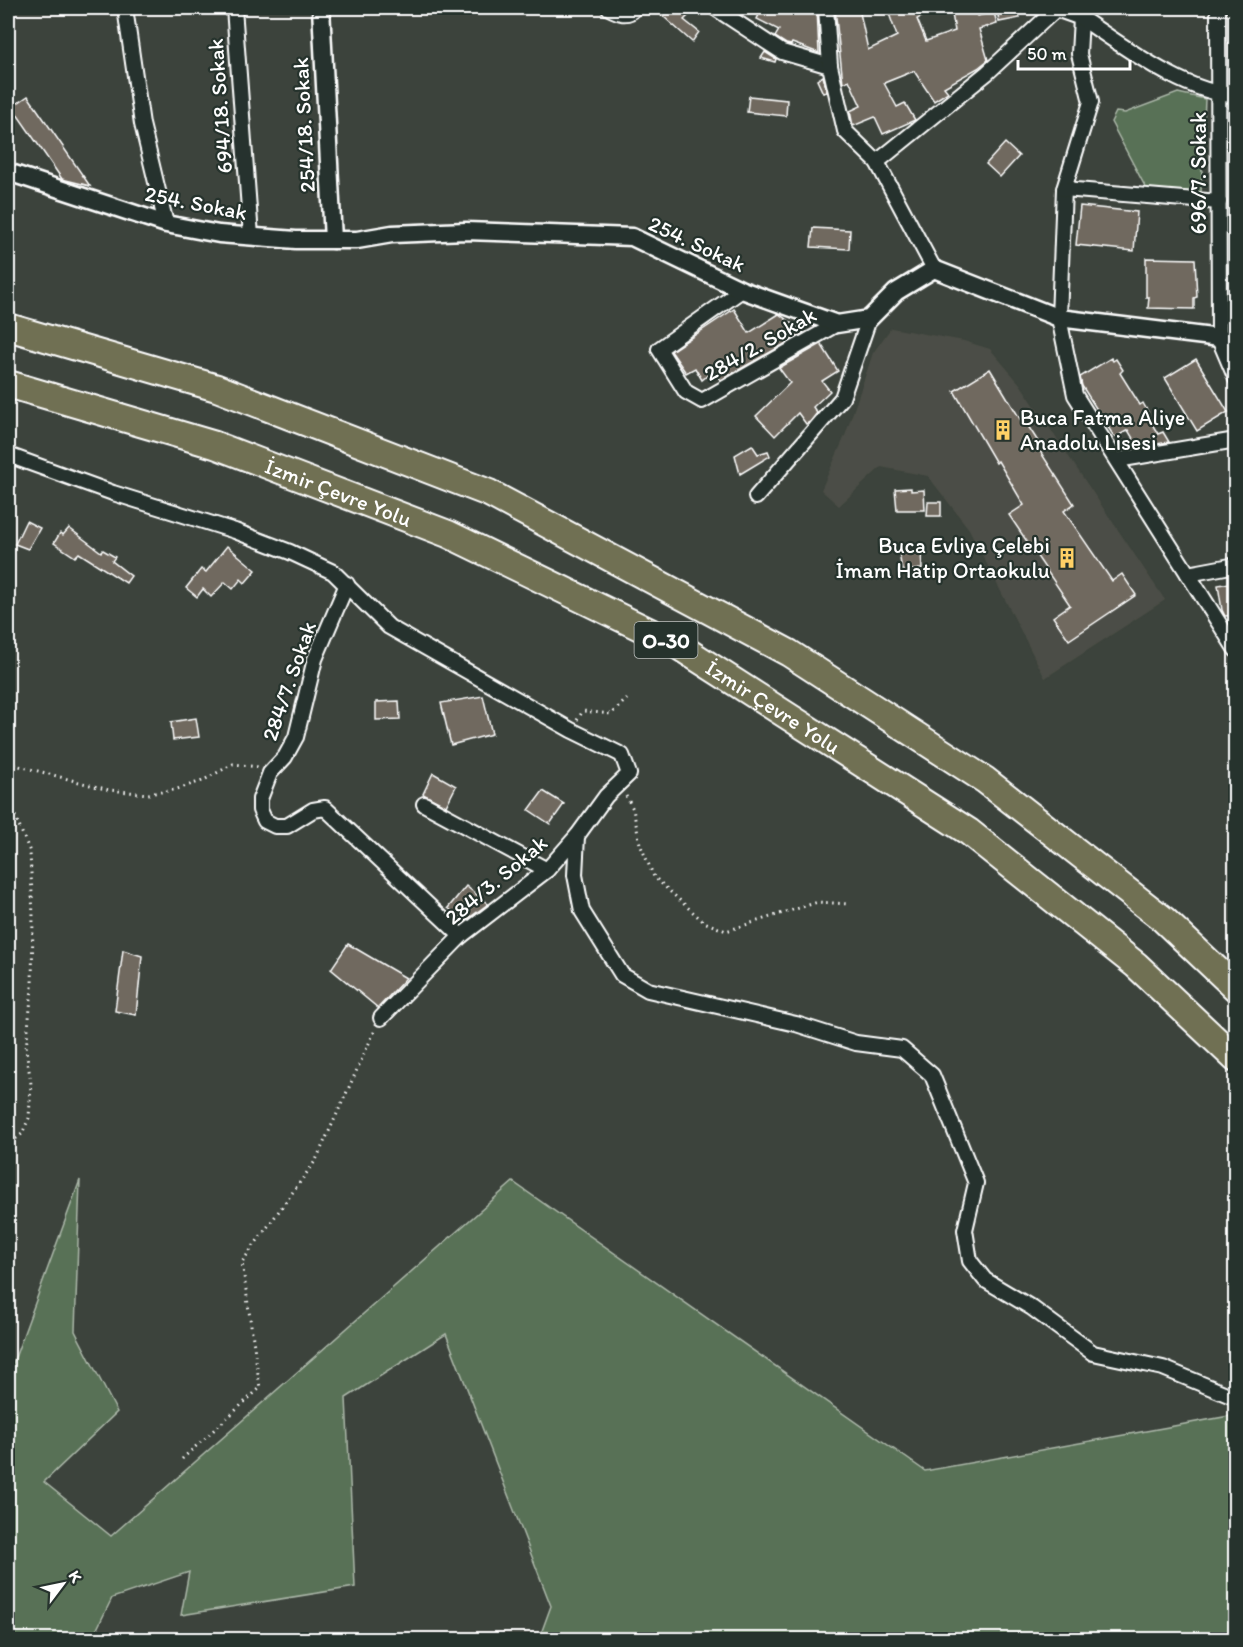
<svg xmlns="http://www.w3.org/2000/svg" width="1243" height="1647" viewBox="0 0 1243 1647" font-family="Itim,sans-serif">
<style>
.built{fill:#4c4e46}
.green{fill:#597156;stroke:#acb8aa;stroke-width:1.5}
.building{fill:#70695f;stroke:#fff;stroke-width:1.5}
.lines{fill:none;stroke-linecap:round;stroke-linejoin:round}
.minor-casing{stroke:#fff;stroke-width:18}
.tertiary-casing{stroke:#fff;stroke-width:21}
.motorway-casing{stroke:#fff;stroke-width:30}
.path{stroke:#fff;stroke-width:3;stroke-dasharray:1.5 4.5;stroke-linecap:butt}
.minor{stroke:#26332d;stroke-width:14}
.tertiary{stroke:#26332d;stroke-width:16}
.motorway{stroke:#706f52;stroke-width:26}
.labels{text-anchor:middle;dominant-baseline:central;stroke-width:4.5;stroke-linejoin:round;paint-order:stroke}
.shield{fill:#26332d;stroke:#bec2c0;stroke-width:1.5}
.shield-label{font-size:21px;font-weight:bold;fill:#fff}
.street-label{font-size:22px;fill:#fff;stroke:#26332d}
.poi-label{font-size:22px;fill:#fff;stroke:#26332d;text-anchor:start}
</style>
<rect width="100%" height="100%" fill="#3c433c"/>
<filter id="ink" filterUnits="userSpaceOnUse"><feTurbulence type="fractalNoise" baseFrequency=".0167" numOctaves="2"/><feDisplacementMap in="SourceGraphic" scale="12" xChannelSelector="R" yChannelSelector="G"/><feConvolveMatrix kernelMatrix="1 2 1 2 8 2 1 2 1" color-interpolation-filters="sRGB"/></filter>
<g filter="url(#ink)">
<polygon class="built" points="891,328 964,341 990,349 1020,384 1165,600 1045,678 969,529 928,476 881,467 839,506 821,490 845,436 873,353"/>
<g class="green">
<polygon points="1178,93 1205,99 1201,192 1147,190 1111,122 1116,112 1125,113"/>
<polygon points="80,1180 75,1331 117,1412 44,1482 111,1536 513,1182 925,1471 1235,1415 1235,1639 539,1639 551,1606 446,1334 346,1398 355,1587 181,1615 189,1572 112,1598 92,1639 8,1639 8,1377"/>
</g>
<g class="building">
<polygon points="654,8 696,8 684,20 699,32 692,42"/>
<polygon points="762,8 817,8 819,53 792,43 791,45 786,44 775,37 779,30 757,19"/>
<polygon points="835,8 859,8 868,50 897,36 887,8 939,8 917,19 926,41 955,31 951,8 973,8 978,16 994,12 997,24 979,29 988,60 978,68 944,87 948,92 934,101 914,71 884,83 897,107 905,103 915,120 883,134 875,117 853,126 850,111 861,106 849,80 843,83"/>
<polygon points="997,8 1018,8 1020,18 999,22"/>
<polygon points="765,52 776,59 775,62 761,58"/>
<polygon points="823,76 827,92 823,93 817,80"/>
<polygon points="28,96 90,186 62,179 12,107"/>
<polygon points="749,96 787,100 786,116 747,112"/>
<polygon points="1005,143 1019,156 1000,177 986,164"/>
<polygon points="1080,206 1137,212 1134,251 1076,245"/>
<polygon points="813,228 850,230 849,249 811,247"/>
<polygon points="1146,258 1195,259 1197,297 1194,298 1194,309 1148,308 1149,297 1146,297"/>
<polygon points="734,309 749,333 779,314 804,333 721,380 713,371 702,380 695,368 686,373 671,351"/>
<polygon points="821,344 838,371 822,381 830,391 813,407 817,413 810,422 806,424 798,413 775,436 756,416 790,383 779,368"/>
<polygon points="1111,358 1113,361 1116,359 1123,370 1120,373 1140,405 1143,403 1148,412 1146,414 1158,434 1163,432 1169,442 1138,447 1128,430 1116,437 1113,435 1082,386 1080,377"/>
<polygon points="1196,359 1228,412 1197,431 1165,378"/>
<polygon points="990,369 1025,427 1028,426 1039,443 1036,445 1074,504 1064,511 1112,581 1122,574 1136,595 1069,640 1053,617 1070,605 1009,515 1024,505 998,461 996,463 954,391"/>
<polygon points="752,445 758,454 768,451 770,456 740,474 735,455"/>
<polygon points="911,488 911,491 924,490 925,510 897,510 895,489"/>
<polygon points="928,502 941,502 941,516 927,516"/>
<polygon points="26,521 40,528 28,549 15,544"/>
<polygon points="69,528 101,552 103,550 115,557 112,561 131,576 126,583 79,553 75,557 54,543 60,533 63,535"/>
<polygon points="227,546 256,570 245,583 241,579 233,589 225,582 211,597 203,589 197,597 186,588 201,569 206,572"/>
<polygon points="921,550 922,569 902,571 899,552"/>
<polygon points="1236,582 1236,615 1225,616 1222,610 1218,585"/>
<polygon points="483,696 492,734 451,745 441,703"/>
<polygon points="399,701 400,719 376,720 376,702"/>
<polygon points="196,718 199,737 173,740 171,722"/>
<polygon points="433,773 456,786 446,806 423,794"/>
<polygon points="543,791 564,804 550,824 529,810"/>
<polygon points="466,886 488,904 465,921 448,908"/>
<polygon points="348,944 406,978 378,1008 331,969"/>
<polygon points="123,950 142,956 136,1015 115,1011"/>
</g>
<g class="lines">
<g class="minor-casing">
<g id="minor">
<polyline points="125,8 142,124 166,224"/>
<polyline points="234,8 251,236"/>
<path d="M609,8C619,13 627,17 635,8"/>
<polyline points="715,8 782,52 830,66"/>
<polyline points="826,8 830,66 845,131 877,162 934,269"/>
<polyline points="1053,8 1081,18 1079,54 1091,102 1064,189 1059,318 1075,395 1236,650"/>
<polyline points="1218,8 1219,339 1236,379"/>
<path d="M1081,18C1122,45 1187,95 1236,95"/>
<polyline points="877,162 987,73 1056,9"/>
<polyline points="1064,189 1219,202"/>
<polyline points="742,290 659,349 686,392 702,401 837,324"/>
<polyline points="8,455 113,493 235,531 290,552 333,572 389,627 571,730 622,755 629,774 606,796 577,836 547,870 461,936 381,1018"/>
<polyline points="1117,460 1236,440"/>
<polyline points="756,497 842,398 869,319"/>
<polyline points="1188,574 1236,565"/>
<polyline points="347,584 315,659 296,737 285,757 270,773 260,799 260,810 265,821 275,826 287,826 313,810 325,808 461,936"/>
<polyline points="424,804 547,870"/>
<polyline points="577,836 575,875 582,911 622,975 648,990 796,1024 856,1043 902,1049 932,1075 976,1183 965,1230 970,1261 985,1280 1032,1308 1093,1353 1163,1368 1236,1398"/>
</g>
</g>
<g class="tertiary-casing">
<g id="tertiary">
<polyline points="321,8 333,240"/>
<polyline points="8,172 166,224 219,234 296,240 357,240 392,234 466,231 632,237 742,290 837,324 869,319 896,292 934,269 1059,318 1236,340"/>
</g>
</g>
<g class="motorway-casing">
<g id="motorway">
<polyline points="8,327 217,388 489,493 789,653 985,780 1163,919 1236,988"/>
<path id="s1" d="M8,384L215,445L448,534L677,645L969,832L1136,965L1236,1059"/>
</g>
</g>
<g class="path">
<polyline points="1094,12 1103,8"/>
<polyline points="577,720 583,711 611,714 627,699"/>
<polyline points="8,763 109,790 148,794 174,790 202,781 233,764 259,767"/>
<polyline points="626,796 633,809 640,844 654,877 704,922 726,931 818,902 849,904"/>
<polyline points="8,799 30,852 33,916 32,988 26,1049 31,1084 29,1118 22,1134 8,1145"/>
<polyline points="182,1459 260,1388 242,1262 316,1160 375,1030"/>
</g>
<use href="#minor" class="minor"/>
<use href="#tertiary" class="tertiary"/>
<use href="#motorway" class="motorway"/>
</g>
</g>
<defs>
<g id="building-bare" transform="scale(1.62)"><path d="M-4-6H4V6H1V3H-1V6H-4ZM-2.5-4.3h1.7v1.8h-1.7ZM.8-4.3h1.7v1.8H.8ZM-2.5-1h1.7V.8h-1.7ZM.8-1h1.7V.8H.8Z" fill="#ffd166" stroke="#26332d" stroke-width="2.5" paint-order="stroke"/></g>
</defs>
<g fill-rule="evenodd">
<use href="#building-bare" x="1003" y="430"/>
<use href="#building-bare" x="1067" y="558"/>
</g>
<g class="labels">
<rect class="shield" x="634.5" y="622" width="63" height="36" rx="4.5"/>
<g class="shield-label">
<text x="666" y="640">O-30</text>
</g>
<g class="street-label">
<text transform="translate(220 106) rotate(-94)">694/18. Sokak</text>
<text transform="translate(304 125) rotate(-93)">254/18. Sokak</text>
<text transform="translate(1198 173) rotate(-90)">696/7. Sokak</text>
<text transform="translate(196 203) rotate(11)">254. Sokak</text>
<text transform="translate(697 244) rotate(25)">254. Sokak</text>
<text transform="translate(760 344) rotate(-30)">284/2. Sokak</text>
<text stroke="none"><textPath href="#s1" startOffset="348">İzmir Çevre Yolu</textPath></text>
<text transform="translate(289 681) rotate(-71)">284/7. Sokak</text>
<text stroke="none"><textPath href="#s1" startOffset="834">İzmir Çevre Yolu</textPath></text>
<text transform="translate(496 880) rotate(-40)">284/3. Sokak</text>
</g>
<g class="poi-label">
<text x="1020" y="417">Buca Fatma Aliye<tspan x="1020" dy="25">Anadolu Lisesi</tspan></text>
<text x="1050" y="545" text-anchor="end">Buca Evliya Çelebi<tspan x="1050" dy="25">İmam Hatip Ortaokulu</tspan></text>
</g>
</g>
<rect width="1243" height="1647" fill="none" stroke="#26332d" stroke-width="30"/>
<rect x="15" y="15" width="1213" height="1617" fill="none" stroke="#fff" stroke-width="2" filter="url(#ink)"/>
<g transform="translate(63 1584) rotate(58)" stroke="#26332d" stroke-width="4.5" paint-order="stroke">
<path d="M0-4.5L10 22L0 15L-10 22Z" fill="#ffffff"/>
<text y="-9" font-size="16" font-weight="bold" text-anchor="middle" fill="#ffffff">K</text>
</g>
<path d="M1018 60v9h112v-9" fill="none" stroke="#ffffff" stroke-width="3"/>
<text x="1027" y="60" font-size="18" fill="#ffffff" stroke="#26332d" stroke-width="4.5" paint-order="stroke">50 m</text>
</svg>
